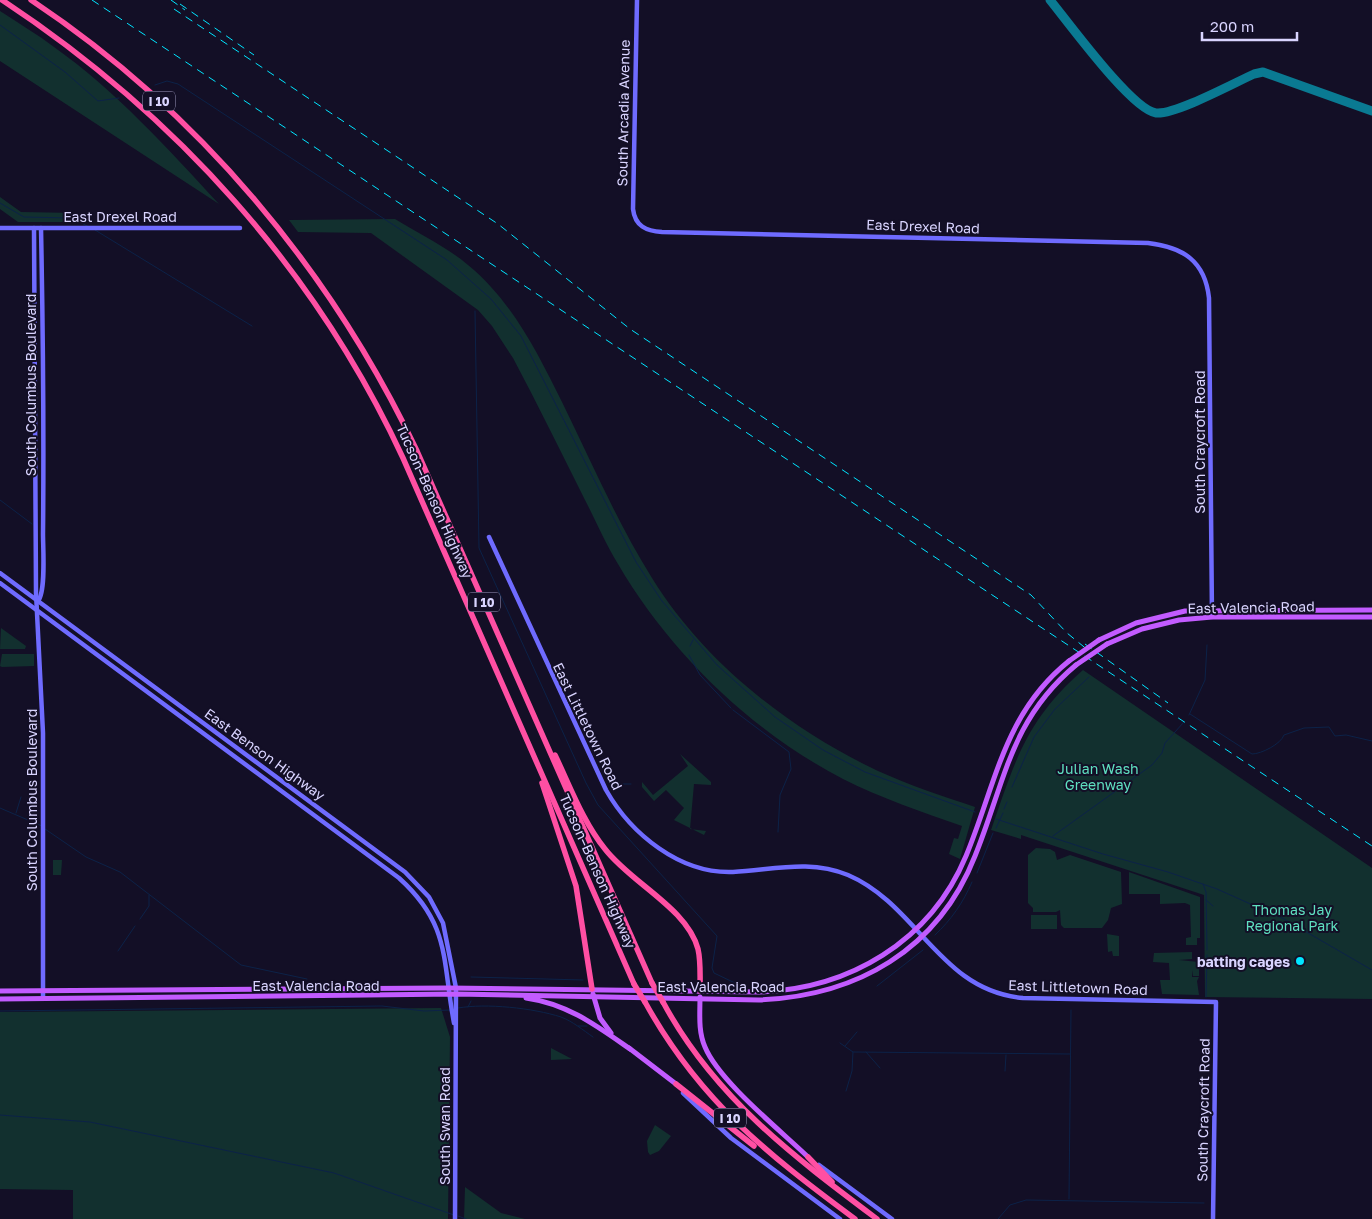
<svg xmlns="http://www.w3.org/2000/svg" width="1372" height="1219" viewBox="0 0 1372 1219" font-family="'Golos Text',sans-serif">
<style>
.green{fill:#12302f}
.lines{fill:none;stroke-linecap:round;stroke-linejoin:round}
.stream{stroke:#0c2248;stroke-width:1}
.taxiway{stroke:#0a7a92;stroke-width:9}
.secondary{stroke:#6f6bff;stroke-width:4.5}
.primary{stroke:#c25bff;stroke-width:5}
.highway{stroke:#ff4fa3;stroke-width:5.5}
.rail{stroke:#00e5ff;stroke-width:1;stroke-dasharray:8 6;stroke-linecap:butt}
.primary-bridge{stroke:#c25bff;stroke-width:5}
.highway-bridge{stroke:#ff4fa3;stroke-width:5.5}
.poi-dot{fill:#00e5ff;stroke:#130f26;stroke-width:2}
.labels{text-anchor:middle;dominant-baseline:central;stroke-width:4;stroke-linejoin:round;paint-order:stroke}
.shield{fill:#130f26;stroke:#9e99be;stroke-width:1}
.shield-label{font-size:12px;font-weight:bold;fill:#d9d4ff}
.street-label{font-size:14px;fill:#d9d4ff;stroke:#130f26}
.park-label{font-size:14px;fill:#5fe0c0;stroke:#130f26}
.poi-label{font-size:14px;font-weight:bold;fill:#d9d4ff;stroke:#130f26;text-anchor:end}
</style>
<rect width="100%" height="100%" fill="#130f26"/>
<g class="green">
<path d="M0,11C18,23 37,34 54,47C116,91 168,149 219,204L0,61Z"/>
<polygon points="0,197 21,212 76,213 88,222 18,222 0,209"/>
<path d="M395,219C419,234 447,247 468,265C512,301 537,352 562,402C591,461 617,522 652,578C704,662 789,729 878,771C909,785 942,796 975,807L960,859L949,854L954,838L958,839L962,826C922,812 881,798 843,779C751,731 670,653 618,564C605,543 596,521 585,500C561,452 538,405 513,358L492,326L478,310L371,233L298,232L289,220Z"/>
<polygon points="1,628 26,646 25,649 0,649"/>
<polygon points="2,654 34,654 34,666 2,667 0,666"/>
<path d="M1083,670L1372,868V999L1205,997L1204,895L1021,835V839L991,830C1015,761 1026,720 1083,670Z"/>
<polygon points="680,754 711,782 711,785 694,784 690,829 706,831 704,835 674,820 684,808 666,790 654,801 642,787 642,782 653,795 688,766"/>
<polygon points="1036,848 1050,849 1055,852 1057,860 1070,855 1121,872 1122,904 1111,908 1108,920 1102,928 1064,928 1061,925 1060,910 1056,912 1033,912 1033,908 1028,903 1028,855"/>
<polygon points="53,860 62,860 61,875 53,875"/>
<polygon points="1129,872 1200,897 1200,938 1197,938 1197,945 1186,945 1186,938 1191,937 1190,905 1185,903 1160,904 1160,894 1129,894"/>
<rect x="1031" y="915" width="26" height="14"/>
<polygon points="1107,934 1119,936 1119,956 1113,956 1112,951 1108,952"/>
<polygon points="1192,952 1192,959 1179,960 1199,962 1199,976 1193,976 1192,970 1192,977 1199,977 1197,981 1199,995 1162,994 1160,980 1170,980 1169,963 1153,962 1154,953"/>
<polygon points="441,1008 450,1037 448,1219 73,1219 73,1190 0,1189 0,1012"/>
<polygon points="551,1048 572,1059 551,1060"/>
<polygon points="655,1125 671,1136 659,1151 650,1155 648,1152 647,1141"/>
<polygon points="465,1187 501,1213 525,1219 464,1219"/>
</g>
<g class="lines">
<g class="stream">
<polyline points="0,25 65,72 98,101 119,98"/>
<polyline points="155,85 167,81 178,84 447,260 491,299 521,336 636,562 662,601 717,665 775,717 823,750 865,772 975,812"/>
<polyline points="0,203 24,217 72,218 89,227"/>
<polyline points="95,230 252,326"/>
<polyline points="475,311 479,548 586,783 598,805 717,936 712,968 714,973 735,983"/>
<polyline points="0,500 32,524"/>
<polyline points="690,646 693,640"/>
<polyline points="689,655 700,675 731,708"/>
<polyline points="733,710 789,752 791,769 780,795 778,832"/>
<path d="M1190,714L1252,754C1261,754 1281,744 1284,735L1304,728L1329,727L1335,736L1346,735L1372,741"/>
<polyline points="1189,715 1205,680 1207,645"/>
<polyline points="615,784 631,784"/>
<polyline points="1012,787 1034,737 1055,709 1089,677"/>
<polyline points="0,808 42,826"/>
<polyline points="1004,809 1007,802"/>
<polyline points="16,813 21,797"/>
<polyline points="996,819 1103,854 1168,872 1217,889 1284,919 1372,970"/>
<polyline points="996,828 1003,813"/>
<polyline points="45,829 86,857 120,872 241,965 307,979"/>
<polyline points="1053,836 1152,765 1162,753 1165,743 1184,722"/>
<polyline points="977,873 993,833"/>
<polyline points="1203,884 1206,892 1207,950"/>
<polyline points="1206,900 1213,906"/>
<polyline points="140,919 149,906 149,895"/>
<path d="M935,935C951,920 963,903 972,882"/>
<polyline points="118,951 135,926"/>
<polyline points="471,977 583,980"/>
<polyline points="877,986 923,950"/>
<polyline points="1206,997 1207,955"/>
<polyline points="468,1007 471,1001"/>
<path d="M458,1008C486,1003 533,1008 561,1017C572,1021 583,1030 593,1037"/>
<polyline points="0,1011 382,1006 424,1011 451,1010"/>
<polyline points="578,1026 587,1026"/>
<polyline points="840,1043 853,1052 852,1071 846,1091"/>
<polyline points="845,1046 857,1032"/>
<polyline points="853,1052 1070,1054"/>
<polyline points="866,1052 880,1068"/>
<polyline points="1005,1071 1006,1055"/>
<polyline points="0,1115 90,1122 334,1173 454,1215"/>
<polyline points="1069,1199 1071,1010"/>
<polyline points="458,1216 466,1219"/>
<polyline points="998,1219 1010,1205 1026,1200 1204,1203"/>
</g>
<path class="taxiway" d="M1050,0C1068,22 1132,110 1156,113C1175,115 1234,83 1254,74L1263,72L1372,111"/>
<g class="secondary">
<path d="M637,0L633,209C635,226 646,231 662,232L1148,243C1183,247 1205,261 1209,298L1212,617"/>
<polyline points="0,228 240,228"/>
<polyline points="34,228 36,593 43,733 43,998"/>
<path d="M489,537L606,790C631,834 680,874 733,872C773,870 809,859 848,875C918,905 940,991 1023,998L1216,1002L1213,1219"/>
<polyline points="0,573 405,872 429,897 443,923 456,988 455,1219"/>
<path d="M0,583L399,878C451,925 442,960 454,1023"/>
<path d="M38,601C46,592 43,548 43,534C44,432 43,330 41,228"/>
<polyline points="683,1093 731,1138 840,1219"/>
<polyline points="819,1165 892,1219"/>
</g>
<g class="primary">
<polyline points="1099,640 1136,623 1185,611 1372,610"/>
<polyline points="1107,644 1142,629 1179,620 1212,617 1372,617"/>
<path d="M0,991L448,988L759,992C849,989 930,942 966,856C996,784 1004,713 1069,661"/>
<polyline points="593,994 600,1018 611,1033"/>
<path d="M700,997C700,1014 698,1031 705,1047C719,1081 780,1130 808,1157"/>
<path d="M526,998C568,1004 597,1026 630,1049"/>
<path d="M0,999L456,994L759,1000C857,996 938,950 975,856C1005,782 1010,720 1076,665"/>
<polyline points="629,1048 676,1084"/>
</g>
<g class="highway">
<path d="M2,0C175,114 316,270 403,458L634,984"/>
<path d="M31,0C198,111 331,270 417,451L652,983"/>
<path d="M555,755C570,786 583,822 605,849C631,883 687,908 698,949C701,962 700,977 700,991"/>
<polyline points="542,783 576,886 592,989"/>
<path d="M645,1002C699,1100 767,1154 855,1219"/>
<path d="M663,1002C714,1097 793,1156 877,1219"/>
<polyline points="676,1084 754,1146"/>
<polyline points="808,1157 832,1182"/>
</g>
<g class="rail">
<polyline points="92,0 1372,846"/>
<polyline points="171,0 185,10"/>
<polyline points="180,4 254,55"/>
<polyline points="174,9 498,224 630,329 1031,595 1067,633 1089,651"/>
<polyline points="1085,644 1168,703"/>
</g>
<g class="primary-bridge">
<polyline points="1069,661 1099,640"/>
<polyline points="1076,665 1107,644"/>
</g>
<g class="highway-bridge">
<polyline points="652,983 663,1002"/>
<polyline points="634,984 645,1002"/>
</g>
</g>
<circle class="poi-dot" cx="1300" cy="961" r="5"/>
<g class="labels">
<g class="shield">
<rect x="143" y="91.5" width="32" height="19" rx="4"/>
<rect x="468" y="592.5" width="32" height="19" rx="4"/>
<rect x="714" y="1108.5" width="32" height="19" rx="4"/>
</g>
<g class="shield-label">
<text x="159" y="101">I 10</text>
<text x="484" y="602">I 10</text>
<text x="730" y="1118">I 10</text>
</g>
<g class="street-label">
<text transform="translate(623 113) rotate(-89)">South Arcadia Avenue</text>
<text x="120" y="216">East Drexel Road</text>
<text transform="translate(923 226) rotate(2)">East Drexel Road</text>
<text transform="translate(30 385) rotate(-90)">South Columbus Boulevard</text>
<text transform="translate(1199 442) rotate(-90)">South Craycroft Road</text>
<text transform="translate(435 501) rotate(66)">Tucson–Benson Highway</text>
<text transform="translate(1251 607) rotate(-1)">East Valencia Road</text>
<text transform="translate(588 726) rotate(64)">East Littletown Road</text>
<text transform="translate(265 754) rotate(36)">East Benson Highway</text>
<text transform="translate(31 800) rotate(-90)">South Columbus Boulevard</text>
<text transform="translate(598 871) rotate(66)">Tucson–Benson Highway</text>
<text x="316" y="985">East Valencia Road</text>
<text x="721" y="986">East Valencia Road</text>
<text transform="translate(1078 987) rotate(2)">East Littletown Road</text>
<text transform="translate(1203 1110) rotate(-89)">South Craycroft Road</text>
<text transform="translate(444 1126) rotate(-90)">South Swan Road</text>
</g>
<g class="park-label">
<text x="1098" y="768">Julian Wash<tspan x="1098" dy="16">Greenway</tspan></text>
<text x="1292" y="909">Thomas Jay<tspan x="1292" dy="16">Regional Park</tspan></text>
</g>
<g class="poi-label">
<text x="1290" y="961">batting cages</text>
</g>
</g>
<path d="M1202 32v8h95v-8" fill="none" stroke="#d9d4ff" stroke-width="2.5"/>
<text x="1210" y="32" font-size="15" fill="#d9d4ff" stroke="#130f26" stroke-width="4" paint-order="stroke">200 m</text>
</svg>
